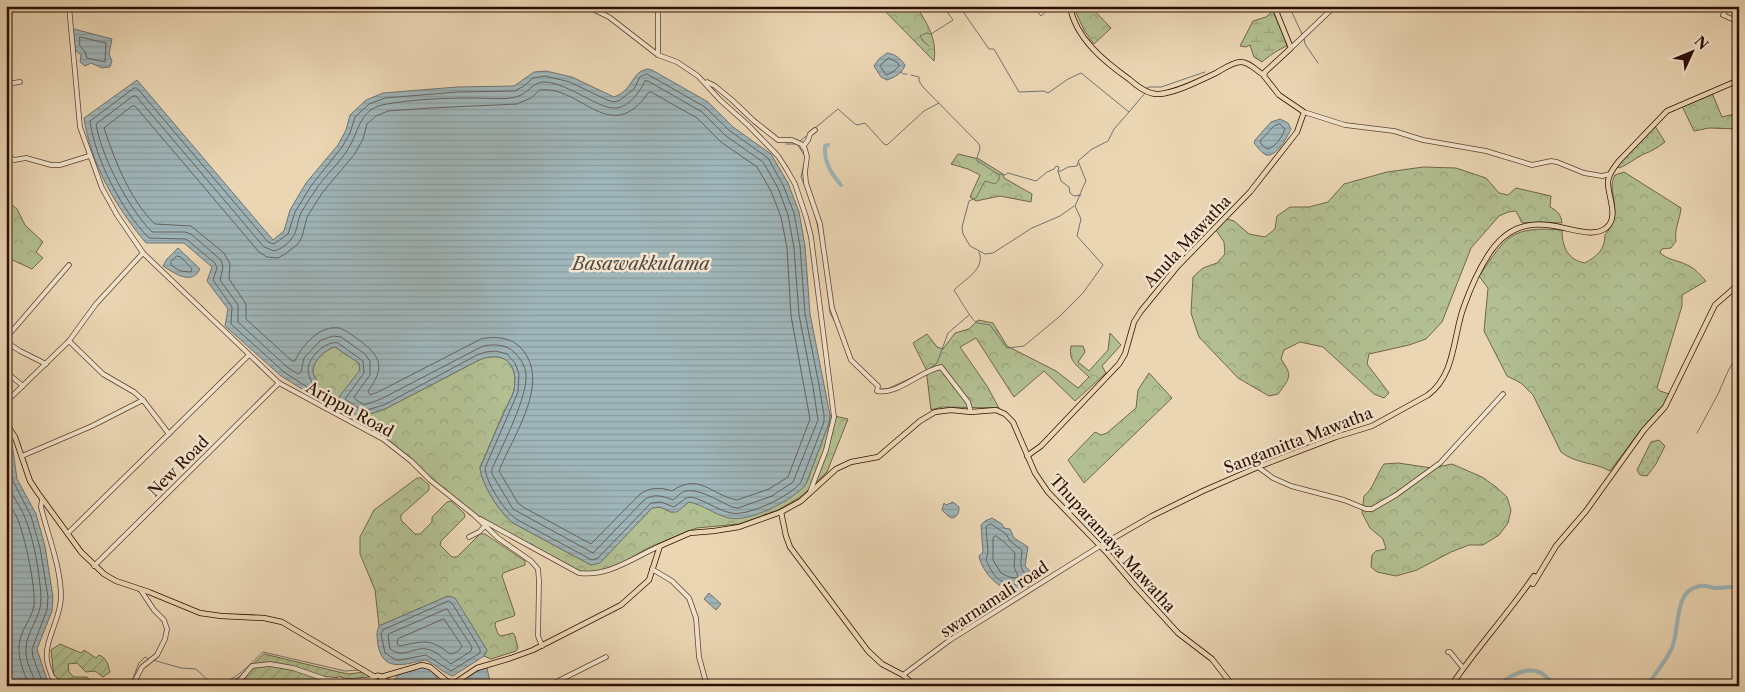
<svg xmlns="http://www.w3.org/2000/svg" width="1745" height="692" viewBox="0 0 1745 692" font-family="'Libre Caslon Text',serif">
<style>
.grass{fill:url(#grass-dots);stroke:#706648}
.forest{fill:url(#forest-crowns);stroke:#706648}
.wetland{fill:url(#wetland-marsh);stroke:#706648}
.garden{fill:url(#garden-furrows);stroke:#706648}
.water{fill:url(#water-rules);stroke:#727370}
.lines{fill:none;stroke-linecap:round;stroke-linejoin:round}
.shore{stroke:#66625d;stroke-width:1}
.stream{stroke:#727370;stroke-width:1}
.canal{stroke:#9fb6ba;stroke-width:4}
.minor-casing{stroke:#5d402d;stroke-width:5.5}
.major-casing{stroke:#2e0e00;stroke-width:6}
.minor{stroke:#f2e4ce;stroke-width:4}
.major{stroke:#ebd6b4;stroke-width:4.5}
.labels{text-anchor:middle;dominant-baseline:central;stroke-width:5;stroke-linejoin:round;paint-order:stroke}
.street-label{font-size:16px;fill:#2e0e00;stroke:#f2e4ce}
.water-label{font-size:18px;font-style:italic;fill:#564941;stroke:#f2e4ce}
</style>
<defs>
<pattern id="grass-dots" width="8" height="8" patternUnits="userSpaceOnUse" patternTransform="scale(1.25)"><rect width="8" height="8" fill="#b2bf91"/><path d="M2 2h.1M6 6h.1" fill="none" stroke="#99a37b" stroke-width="1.8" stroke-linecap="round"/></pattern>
<pattern id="forest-crowns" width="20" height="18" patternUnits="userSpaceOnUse" patternTransform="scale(1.25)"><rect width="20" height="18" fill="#b2bf91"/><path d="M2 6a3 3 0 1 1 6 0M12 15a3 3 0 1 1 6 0" fill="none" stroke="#99a37b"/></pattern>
<pattern id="wetland-marsh" width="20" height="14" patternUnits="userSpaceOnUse" patternTransform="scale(1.25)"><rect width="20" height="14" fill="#b2bf91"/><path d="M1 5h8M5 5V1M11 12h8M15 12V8" fill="none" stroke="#99a37b"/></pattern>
<pattern id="garden-furrows" width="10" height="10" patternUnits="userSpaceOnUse" patternTransform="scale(1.25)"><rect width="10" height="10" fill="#b2bf91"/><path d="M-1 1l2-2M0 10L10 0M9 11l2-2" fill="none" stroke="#99a37b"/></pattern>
<pattern id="water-rules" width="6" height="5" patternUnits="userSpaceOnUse" patternTransform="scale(1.25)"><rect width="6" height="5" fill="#9fb6ba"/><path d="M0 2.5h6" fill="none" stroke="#899b9e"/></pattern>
</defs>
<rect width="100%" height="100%" fill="#ebd6b4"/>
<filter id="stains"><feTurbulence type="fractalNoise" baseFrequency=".004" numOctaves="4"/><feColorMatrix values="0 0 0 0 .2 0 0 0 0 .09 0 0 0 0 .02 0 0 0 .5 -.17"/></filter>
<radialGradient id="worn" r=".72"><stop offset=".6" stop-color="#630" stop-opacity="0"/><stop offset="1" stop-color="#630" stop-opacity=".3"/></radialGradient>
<g class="grass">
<path d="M1655,126L1665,142C1657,148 1652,151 1644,154C1635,158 1628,165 1619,168L1617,166L1621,160Z"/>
<polygon points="1659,440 1665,446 1656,464 1647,476 1640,475 1637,470 1651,442"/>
</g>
<g class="forest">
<path d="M880,6H921L918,9C929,26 937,41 934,61Z"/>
<polygon points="1073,6 1090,6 1111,28 1094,44 1084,30"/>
<polygon points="1712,93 1722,117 1739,113 1739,129 1709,128 1694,131 1682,106"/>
<polygon points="958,154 979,159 1003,174 1004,178 1032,194 1031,202 1000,196 976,201 970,197 980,175 968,169 951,164"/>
<path d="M1423,167L1456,168L1486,178L1499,193L1508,195L1516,188L1551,196L1550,207C1558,211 1561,215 1562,223L1541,222L1522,223L1516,211L1508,212L1499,216L1471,248L1442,322L1426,339L1409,345L1369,354L1367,364L1389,393L1384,398L1374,394L1323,347L1300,342L1284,350L1281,359C1293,376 1290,378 1278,394L1269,396L1238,378L1199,337L1191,313L1193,277L1203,268L1217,263L1225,254L1224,242L1216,230L1227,219L1234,221L1249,234L1265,237L1275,229L1277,216L1290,207H1309L1328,202L1344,184L1387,172Z"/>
<path d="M1624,172L1681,208C1680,220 1674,229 1676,241L1671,248L1662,249L1660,252C1666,260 1678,260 1687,265C1695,268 1700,275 1706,281L1682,295V306L1657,388L1660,391L1669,394L1666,402L1643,427L1610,471C1594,462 1576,464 1561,452L1533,395L1521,383L1507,376L1484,331L1488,288L1479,276C1507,236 1510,226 1562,230C1562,247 1568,260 1585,263C1597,256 1605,250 1605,235C1626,210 1605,192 1615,175Z"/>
<polygon points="12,205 17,209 25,225 43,242 36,252 43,258 32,269 6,257 6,208"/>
<path d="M978,320L993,323L1007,346L1056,371L1078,388L1089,377C1078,366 1068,362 1071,346H1083L1085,352L1078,362L1089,371L1108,350L1110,333L1121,345L1102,366L1106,373L1075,401L1044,371L1014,397L976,338L960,347L987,386L999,408L942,407L931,410L926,369L913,343L927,334L937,347L943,349L955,333L969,329Z"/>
<path d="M335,347L359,363L360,371L339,397L364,416L385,409L479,360C503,350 519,363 514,390C512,398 506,407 503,414C495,432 488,450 480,467C482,485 499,512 513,523L591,565L600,562L652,508L660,507L671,512L689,502L696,503L806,484L829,423L830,415L848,419L827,472L804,494L797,499L778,510L739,524L697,528L686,532L646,549L612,569L600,573L578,571L474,515L411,461L383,439L307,399L318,384C317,380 314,376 313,373C311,362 326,349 335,347Z"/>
<polygon points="1149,373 1172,398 1084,483 1068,460 1095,432 1101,435 1107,433 1136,408 1138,390"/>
<path d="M1398,463L1432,468L1452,464L1482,477L1496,487L1507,497L1511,510L1508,523L1499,535L1483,545H1469L1451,552L1417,570L1396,576L1377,572L1371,567L1372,555L1376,551L1386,549L1383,539L1370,528L1362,513L1364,496C1374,488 1376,475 1384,464Z"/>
<polygon points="417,478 421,478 429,485 429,490 401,515 401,520 415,534 420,534 432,522 432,517 447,502 451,501 464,513 465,517 441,541 440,545 452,557 457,557 480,534 485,534 525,561 525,565 503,573 502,576 515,614 514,616 496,622 495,625 498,634 501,636 513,633 515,636 518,648 516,651 491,659 484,656 487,650 448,596 379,626 375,590 360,554 360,537 374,510"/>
</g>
<path class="wetland" d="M1273,11L1281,27L1287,46C1281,48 1267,57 1262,62L1254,57L1250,45L1246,47L1240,46L1253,21L1266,17Z"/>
<g class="garden">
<path d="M60,644L81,653L84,650L96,658L99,655C107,658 108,665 110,672L103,677L95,671L86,672L77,663L68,664L69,672L74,677H87L96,686H61L54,678L51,650Z"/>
<polygon points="264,654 339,672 349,674 364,672 368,675 371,681 369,686 226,686 239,677"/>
</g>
<g class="water">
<polygon points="74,29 112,39 109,54 112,61 110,67 102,68 91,63 85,66 80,62 81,55 75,50 73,30"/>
<path d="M887,53C895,54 900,58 905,65C902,74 895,77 887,80L881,77L874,66L879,59Z"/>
<path d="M647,69L652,70L708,102L733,127L771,154L788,183L799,212L805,246L810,314L830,415L829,423L806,484C794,500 748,523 729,518C715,515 704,505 689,502L677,512H671L660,507L652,508L600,563L591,565L513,523C499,512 482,485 480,468C488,450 495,432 503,415C506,407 512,398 514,390C519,363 503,350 479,360L385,409L364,416H359L340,404L339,397L360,370L359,363L335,347C326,349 311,362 313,373C314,376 317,380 319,384L310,394L281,376L225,326L228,309L207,281L212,267L184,243H146C116,207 91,165 84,118L137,80L273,240L284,231L290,210L306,183L338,145L346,130L350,115L366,100L383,93L457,87L514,86L534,72L546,71L572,77L614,97C633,91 631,72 647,69Z"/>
<path d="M1280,119L1288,123L1291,129C1288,136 1276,158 1266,155C1262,153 1257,147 1254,143L1255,140L1271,122Z"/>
<path d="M178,248L200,269C192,286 174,273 163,266L167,259Z"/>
<polygon points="6,432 12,443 17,479 36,514 45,546 53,597 52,611 37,649 49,686 6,686"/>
<path d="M953,502L959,507C959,512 958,517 952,518L948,516L942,510L944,503L946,505Z"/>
<path d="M992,518L1002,524L1004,528L1010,529L1014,538L1028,547L1025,566L1031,572L1036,573L1037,579C1032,584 1025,590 1017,591C1000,592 982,572 979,556L983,552L981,525L985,521Z"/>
<polygon points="709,593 721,604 716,610 704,599"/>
<path d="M448,596L455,598L487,650L484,656L453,676C442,673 436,664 425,660C405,664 383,673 378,645C377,637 376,633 379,626Z"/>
<polygon points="423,665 429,668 444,686 406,686 394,680 398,675"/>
<polygon points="484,667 487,668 491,686 458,686 459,682"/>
</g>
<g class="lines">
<g class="shore">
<polygon points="80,37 106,43 105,62 87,58 85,52 80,46"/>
<polygon points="889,58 898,63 899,66 893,72 886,75 880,66"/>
<path d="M647,74L705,107L730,131L768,158L783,185L794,213L800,246L805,314L819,385L824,415V422L801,482C791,496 747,517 731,513C717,510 705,500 691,497L686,498L674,507L661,502L651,503L598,558L592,560L516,519C504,510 486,483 485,468L518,392L519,374L515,363L507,354L496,351L486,352L477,355L384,405L363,411L345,399L364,373L363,361L338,343C326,340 307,358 308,371C308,375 311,379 312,383L310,386L307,387L284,372L231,324L232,307L213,280L217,268L215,263L186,239L149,238C122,211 95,159 90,121L134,88H137L268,242L274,244L288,234L295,212L311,186L342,147L350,133L355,117L369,104L385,98L457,92L515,91L524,86L533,78L545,76L570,82L607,100L614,102L620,100L634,89L640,77Z"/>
<path d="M645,81H648L702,112L726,136L763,162L778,188L788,215L794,248L799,315L813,387L818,420L793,482L772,496L738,508L732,507C721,502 698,488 686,491C681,492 677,497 673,500C663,496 654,493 644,500L593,553L513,509L492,474V469C502,446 528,397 526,374C525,366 521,359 515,353C507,344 494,344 483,346L381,399L364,405L355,399L354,397L370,375V361L365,354L341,337L333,336L321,340L304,358L301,372L298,374L287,367L238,322V305L220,280L223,267L221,260L191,234L185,232H152C129,209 101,156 96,124L133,96H136L264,247L274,251C281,249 288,244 292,238C298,231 297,221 301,213C305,206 310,198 315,191C324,176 339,164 348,149C360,130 359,108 387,104C416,99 446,98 474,98C488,98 503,100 516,97C528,94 533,81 545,82C568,83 600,110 616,108C629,107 640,92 645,81Z"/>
<path d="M540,90C582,85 610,148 649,92H651L697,118L721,142L757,167L771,191L781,217L787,248L791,316L810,419L788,477L769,489L737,500C711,495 699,472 672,491C661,487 649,487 639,495L591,544L523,507L518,503L499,471C513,435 552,382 521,348C511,337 494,336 481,339L378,392L370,395L368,391C385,368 382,357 359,340C353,336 346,330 339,328C320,325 302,345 295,361H292L246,319V304L229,279L230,264L224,253L191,226L155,224C130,200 115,161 104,128L132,106H135L259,252L267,257L278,258L285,254L298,244L302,237L307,217L322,193L354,155L363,139L367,124L376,116L388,111L431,108L517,104L531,98Z"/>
<path d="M1280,124L1285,129C1282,137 1276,147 1267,149L1261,144L1260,141L1274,126Z"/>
<polygon points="177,256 181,257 192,269 191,272 180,271 171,265 171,262"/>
<polyline points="6,443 13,481 31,516 40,548 48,597 47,610 32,649 33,657 44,686"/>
<path d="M6,480C10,494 20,504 25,518C34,539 40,575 41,598C42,617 26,631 26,649C25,661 33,675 37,686"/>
<path d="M6,500C10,507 15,512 18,520C25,537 36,588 34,606C32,615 27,623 23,631C14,651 22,667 29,686"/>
<path d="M991,524L1006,534L1010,541L1022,550C1021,564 1018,567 1029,578C1024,589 1005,585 997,578C992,573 989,566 986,560L988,552L986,527Z"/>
<path d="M996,536C1003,540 1009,547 1015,553L1014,567L1018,576L1016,578L1009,577L1001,573L993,560V538Z"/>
<polygon points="449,601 452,603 480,649 480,653 451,671 426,655 400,660 396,660 385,653 381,634 383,630"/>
<path d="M447,609L472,647L471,651L451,664C443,659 436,650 426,649C412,647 405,659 390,649L388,636L389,634Z"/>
<path d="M444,619L462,646C461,650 454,654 450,654C430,638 424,641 400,646L397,644L398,639Z"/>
</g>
<g class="stream">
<polyline points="959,6 989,49 994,49 1019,92 1044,91 1048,93 1068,79 1081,73 1129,112 1145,93"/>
<polyline points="1032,6 1041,16 1052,6"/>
<polyline points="1289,6 1302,34"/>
<polyline points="1304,38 1305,44 1318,63"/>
<polyline points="929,46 924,42 920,36 926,33 931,34 953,20 943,6"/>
<polyline points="901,72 903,74 907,74"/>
<polyline points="911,75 919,77 919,81 923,87 979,144 980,149 976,160 998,174"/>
<polyline points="1147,89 1148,87 1161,87 1205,72"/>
<polyline points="815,128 838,109 855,124 857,125 865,123 884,144 887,145 924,111 939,103"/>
<polyline points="800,141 809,134"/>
<polyline points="786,144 798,144"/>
<polyline points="797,144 805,156"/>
<polyline points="804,164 801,177 807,191"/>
<polyline points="1058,171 1061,171 1068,167 1077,166 1078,163"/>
<polyline points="1074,206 1060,216 1032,228 993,253 985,254 970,246 963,234 962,227 969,201 976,198 985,181 995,184 999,180 999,174 1005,175 1008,173 1036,181 1047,172 1054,169 1056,166 1059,167 1058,171 1061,181 1069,187 1070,193 1074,196 1081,195"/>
<polyline points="816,219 820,237"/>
<path d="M979,252C986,269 965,279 954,290C958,296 972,321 977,323C981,324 986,324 990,325L1007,348L1024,346L1060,316L1083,293L1103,265L1077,236L1081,219L1075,206C1079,198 1081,190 1086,181L1078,161L1092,149L1108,141L1114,129L1129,112"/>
<polyline points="828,293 830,313 835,322"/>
<polyline points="928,370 937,363 948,333 969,315"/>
<polyline points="880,389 887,389 920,374"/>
<polyline points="1697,433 1718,394 1729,369 1739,353"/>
<path d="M153,660L181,668L196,669L213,685C234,683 248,666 263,652L345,671L359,670"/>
<polyline points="130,686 139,663 145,657 149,659"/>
</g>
<g class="canal">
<path d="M828,145L825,146C824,163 831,173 841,185"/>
<path d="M1499,686C1508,676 1525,667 1539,672C1545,674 1550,681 1554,686"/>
<path d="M1647,686C1655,674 1665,662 1671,650C1681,631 1672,590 1700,586C1704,585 1710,587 1715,588C1723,588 1731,587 1739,586"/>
</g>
<g class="minor-casing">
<g id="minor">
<polyline points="69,6 80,127 102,188 117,215 143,253 279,383 383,439 411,461 430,480 474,515 498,538 531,561 538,569 539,581 538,636 542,646"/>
<polyline points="586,6 609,17 658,55 677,62 698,76 720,100 748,125 778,156 787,170 795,184 806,217 811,237 834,417 826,450 810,492"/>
<polyline points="658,6 658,55"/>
<polyline points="1728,6 1723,15 1739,22"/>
<polyline points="1291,48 1335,6"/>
<path d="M707,82L715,86L732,100L754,121L778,140H792L801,144L805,149L807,157L805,172L806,183L820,224L832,308L851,360L878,386L877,391C896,396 922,370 941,367L968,402L971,412"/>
<polyline points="6,84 20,82"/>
<polyline points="1304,112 1345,125 1394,131 1423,140 1486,151 1532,165 1551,161 1557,162 1584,173 1602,176 1610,174"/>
<polyline points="803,147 808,140 810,134 815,130"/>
<polyline points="6,155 14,160 26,158 51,165 60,165 89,156"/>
<polyline points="6,338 69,265"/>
<polyline points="69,341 103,374 134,392 143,400 169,434"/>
<polyline points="6,342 20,351 46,364"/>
<polyline points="6,372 23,386"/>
<polyline points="6,402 69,341 96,304 143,253"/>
<polyline points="22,456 92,426 143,400"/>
<polyline points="1258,467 1273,478 1291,486 1344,500 1366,509 1372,509 1396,495 1440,463 1503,394"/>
<path d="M42,500L41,507C48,536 61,567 61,597C61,618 44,641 47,660C48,669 53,678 56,686"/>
<path d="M480,519L579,573C609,577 634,557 660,546"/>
<polyline points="68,533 249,355"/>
<polyline points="469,537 479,532 485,526"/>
<polyline points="94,566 279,383"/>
<polyline points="652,569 672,581 689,598 696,618 699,657 707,686"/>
<polyline points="1448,652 1450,652 1463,668"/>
<polyline points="903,675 950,640 1100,546"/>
<polyline points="54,678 61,686"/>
<polyline points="132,686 142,667 157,655 165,639 167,629 164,620 154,610 140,589"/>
<polyline points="235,686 252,666 270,664 293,668 325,679 351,681 374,679"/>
<polyline points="330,686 340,679"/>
<polyline points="548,686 606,657"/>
</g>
</g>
<g class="major-casing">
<g id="major">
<path d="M1070,6C1075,38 1105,62 1129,79C1137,86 1148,95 1159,94C1176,93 1201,80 1216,73C1223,69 1233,62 1241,62C1250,62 1256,71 1264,75"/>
<polyline points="6,423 15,437 30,481 38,493 81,552 104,574 116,581 149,592 200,613 221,616 264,618 282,622 375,677"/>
<polyline points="1027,456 1041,446 1119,364 1125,354 1134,322 1141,311 1177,267 1250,192 1297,132 1304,112 1279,95 1264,76 1265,72 1291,48 1274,6"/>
<polyline points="781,512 786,536 790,547 868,651 882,664 903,675 915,686"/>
<path d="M1100,546L1152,516L1203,491L1258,467L1336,437L1372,426L1428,395C1455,375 1453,338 1463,309C1470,289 1479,268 1491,251C1530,196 1582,247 1606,228C1620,217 1607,195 1608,181C1609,174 1614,167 1619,161L1667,111L1739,80"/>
<circle cx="378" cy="679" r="3.5"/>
<polyline points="381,677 422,665 430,667 448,682 453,684 477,668 511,658 533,650 621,605 649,580 660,546 690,533 714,531 739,527 781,512 801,501 836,469 851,462 878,457 920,421 935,412 951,410 971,412 996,410 1005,414 1013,422 1035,473 1048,492 1108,554 1136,587 1178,633 1212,659 1233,686"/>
<polyline points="382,679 395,686"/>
<path d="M1451,686C1477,647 1508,614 1534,576L1533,584L1556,546L1586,511L1644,430L1665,407L1715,305L1739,284"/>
</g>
</g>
<use href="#minor" class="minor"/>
<use href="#major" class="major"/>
</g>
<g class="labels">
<g class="street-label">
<text transform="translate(1187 241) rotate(-47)">Anula Mawatha</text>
<text transform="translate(350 409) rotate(29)">Arippu Road</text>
<text transform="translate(1298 440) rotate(-21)">Sangamitta Mawatha</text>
<text transform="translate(178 466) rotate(-45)">New Road</text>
<text transform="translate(1113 543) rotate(48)">Thuparamaya Mawatha</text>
<text transform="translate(994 599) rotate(-33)">swarnamali road</text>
</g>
<g class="water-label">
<text x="641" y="264">Basawakkulama</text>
</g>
</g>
<rect width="1745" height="692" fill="none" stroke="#ebd6b4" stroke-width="25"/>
<rect x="8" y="8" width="1730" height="677" fill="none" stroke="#2e0e00" stroke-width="2.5"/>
<rect x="12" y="12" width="1720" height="667" fill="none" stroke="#2e0e00"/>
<g transform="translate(1692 52) rotate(46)" stroke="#f2e4ce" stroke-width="4" paint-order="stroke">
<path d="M0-4L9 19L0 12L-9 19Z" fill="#2e0e00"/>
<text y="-8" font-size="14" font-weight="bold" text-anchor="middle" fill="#2e0e00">N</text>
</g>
<rect width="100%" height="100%" filter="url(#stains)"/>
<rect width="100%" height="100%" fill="url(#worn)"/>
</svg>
